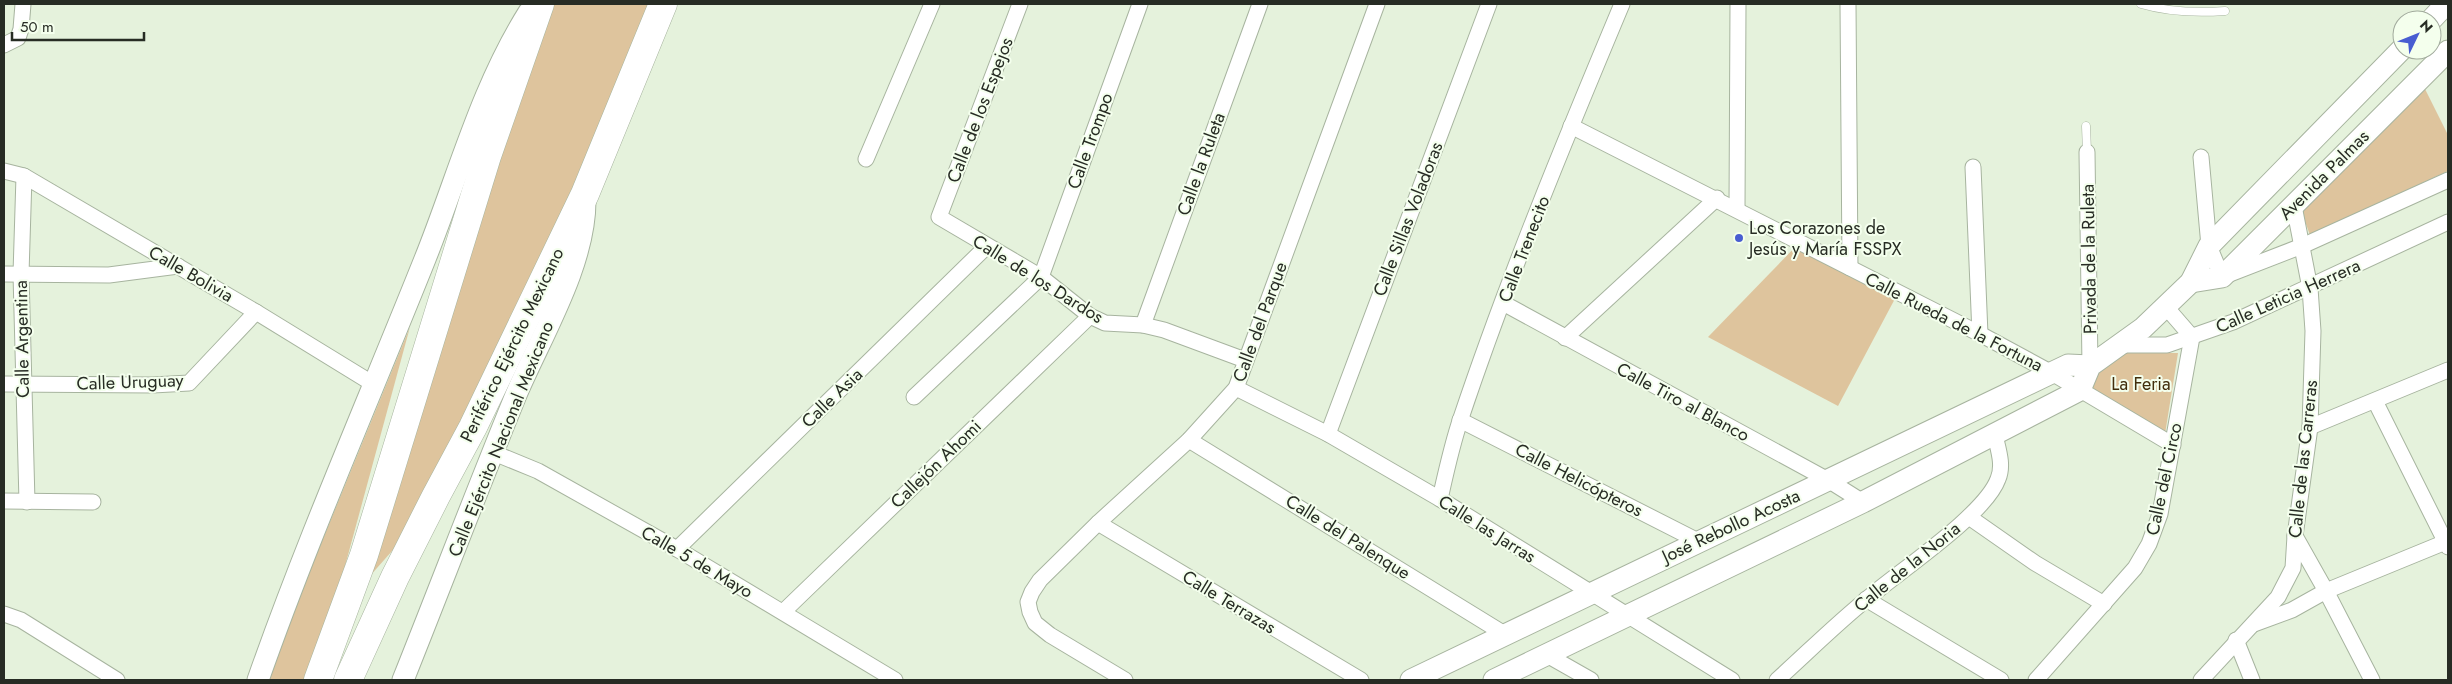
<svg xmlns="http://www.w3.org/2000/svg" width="2452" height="684" viewBox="0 0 2452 684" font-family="Jost,sans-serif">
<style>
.green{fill:#dec49d}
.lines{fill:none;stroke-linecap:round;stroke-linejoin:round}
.lane-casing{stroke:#a7b49f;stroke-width:9}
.street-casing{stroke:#a7b49f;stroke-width:17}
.secondary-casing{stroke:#a7b49f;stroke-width:23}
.highway-casing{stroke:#a7b49f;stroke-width:29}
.lane{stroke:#fff;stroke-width:8}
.street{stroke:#fff;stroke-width:15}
.secondary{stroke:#fff;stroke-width:21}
.highway{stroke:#fff;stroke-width:28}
.poi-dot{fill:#485dd1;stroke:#f4ffed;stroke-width:2}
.labels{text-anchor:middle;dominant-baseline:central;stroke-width:4;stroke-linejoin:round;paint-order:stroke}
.street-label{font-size:18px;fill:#272c24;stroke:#f4ffed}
.poi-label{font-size:18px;fill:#272c24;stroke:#f4ffed;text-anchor:start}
.park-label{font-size:18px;fill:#412e0c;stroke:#f4ffed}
</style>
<rect width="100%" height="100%" fill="#e5f2dc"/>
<g class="green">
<polygon points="542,4 656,4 615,111 407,534 362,585"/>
<polygon points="2423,85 2448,135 2448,171 2310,235 2300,208"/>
<polygon points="1800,242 1898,293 1838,406 1708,337"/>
<polygon points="410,327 314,680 265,680 269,670"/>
<polygon points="2125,353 2178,353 2165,434 2089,388 2099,369"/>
</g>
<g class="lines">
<g class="lane-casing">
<g id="lane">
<path d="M2141,4C2168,12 2197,13 2225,11"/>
<polyline points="2086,126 2087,152"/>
</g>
</g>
<g class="street-casing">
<g id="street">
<polyline points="1020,4 939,217 1041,277 1090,316 1105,323 1143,325 1164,330 1245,360"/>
<polyline points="1848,4 1850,268"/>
<polyline points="4,45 18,38 21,29 23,4"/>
<polyline points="1571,126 1980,334 2052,373 2173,445"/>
<polyline points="2087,152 2090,366"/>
<polyline points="2201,157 2209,246 2222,277 2302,246 2448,180"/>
<polyline points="866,159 932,4"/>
<polyline points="1973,167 1980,334"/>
<polyline points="4,171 24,176 256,312 375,385"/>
<polyline points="24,176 21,274 27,502"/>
<polyline points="1737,208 1738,4"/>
<polyline points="4,274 109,275 178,266"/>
<polyline points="1503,303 1828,480 1863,502"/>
<polyline points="1143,325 1260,4"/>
<polyline points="1565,338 1717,198"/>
<polyline points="2120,345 2167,345 2233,322 2448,222"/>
<polyline points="4,384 153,385 189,383 256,312"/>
<polyline points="1236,388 1328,434 1440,499 1732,680"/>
<polyline points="914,397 1041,277 1140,4"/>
<polyline points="2375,401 2448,547"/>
<polyline points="1460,420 1698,541"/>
<polyline points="2310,427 2448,370"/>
<polyline points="1328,434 1489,4"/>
<polyline points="1189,440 1506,635"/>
<polyline points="494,453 538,471 677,549 895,680"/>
<path d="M1440,499C1446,472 1452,444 1461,418C1508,278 1565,140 1622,4"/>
<polyline points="4,501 93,502"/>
<polyline points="1969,517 2035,563 2104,604"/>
<polyline points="1098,523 1361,680"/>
<polyline points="2295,536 2326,591 2372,680"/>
<polyline points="677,549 987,246"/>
<polyline points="1866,599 2001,680"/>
<polyline points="783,612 1090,316"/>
<polyline points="4,614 21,620 117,680"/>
<polyline points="2254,624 2292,610 2326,591 2448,541"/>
<polyline points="2236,640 2252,680"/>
<polyline points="1547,655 1591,680"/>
<polyline points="1125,680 1050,635 1035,623 1030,612 1028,602 1032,592 1040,580 1098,523 1189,440 1236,388 1377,4"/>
<path d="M1777,680C1807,653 1836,624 1867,599C1898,572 1985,515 1998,479C2004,465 1998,449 1995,435"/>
<polyline points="2036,680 2135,568 2149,544 2160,514 2192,337 2166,307"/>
<polyline points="2201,680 2278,597 2293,568 2295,536 2310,427 2313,331 2310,288 2294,206"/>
</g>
</g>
<g class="secondary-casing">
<g id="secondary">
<polyline points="2431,20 2446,4"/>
<polyline points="2191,282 2222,277 2448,51"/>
<path d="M258,680C308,538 369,399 425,259C458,177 481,88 529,12"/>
<path d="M403,680C441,585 477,490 516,395C541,336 585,265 585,201"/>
<polyline points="1411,680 2068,365 2090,366"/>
<polyline points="1494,680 1863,502 2080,390 2090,366 2143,328 2191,282 2209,246 2402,49"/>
</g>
</g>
<g class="highway-casing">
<g id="highway">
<polyline points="318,680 364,555 487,156 540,4"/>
<polyline points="348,680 395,577 436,496 473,427 585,194 663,4"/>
</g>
</g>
<use href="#lane" class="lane"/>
<use href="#street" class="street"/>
<use href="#secondary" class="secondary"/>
<use href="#highway" class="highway"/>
</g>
<circle class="poi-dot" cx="1739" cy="238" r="5"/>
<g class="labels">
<g class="street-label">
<text transform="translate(980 110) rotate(-69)">Calle de los Espejos</text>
<text transform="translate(1090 141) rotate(-70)">Calle Trompo</text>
<text transform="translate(1201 164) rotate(-70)">Calle la Ruleta</text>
<text transform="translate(2324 175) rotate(-45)">Avenida Palmas</text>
<text transform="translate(1408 219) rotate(-69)">Calle Sillas Voladoras</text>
<text transform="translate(1524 249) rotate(-69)">Calle Trenecito</text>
<text transform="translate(2089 259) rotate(-91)">Privada de la Ruleta</text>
<text transform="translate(191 274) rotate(30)">Calle Bolivia</text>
<text transform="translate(1038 279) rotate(32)">Calle de los Dardos</text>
<text transform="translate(2288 296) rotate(-24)">Calle Leticia Herrera</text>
<text transform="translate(1260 322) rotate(-70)">Calle del Parque</text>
<text transform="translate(1954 322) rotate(27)">Calle Rueda de la Fortuna</text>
<text transform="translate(22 339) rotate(-91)">Calle Argentina</text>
<text transform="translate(512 345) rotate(-64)">Periférico Ejército Mexicano</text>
<text transform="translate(130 382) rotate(-2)">Calle Uruguay</text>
<text transform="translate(832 398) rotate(-44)">Calle Asia</text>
<text transform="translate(1683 402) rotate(28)">Calle Tiro al Blanco</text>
<text transform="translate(501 439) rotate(-68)">Calle Ejército Nacional Mexicano</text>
<text transform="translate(2303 459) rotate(-84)">Calle de las Carreras</text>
<text transform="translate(936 464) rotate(-44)">Callejón Ahomi</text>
<text transform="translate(2164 479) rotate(-78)">Calle del Circo</text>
<text transform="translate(1579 480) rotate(27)">Calle Helicópteros</text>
<text transform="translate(1731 526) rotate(-25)">José Rebollo Acosta</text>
<text transform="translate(1487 529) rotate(32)">Calle las Jarras</text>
<text transform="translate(1348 537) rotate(32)">Calle del Palenque</text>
<text transform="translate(697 562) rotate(30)">Calle 5 de Mayo</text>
<text transform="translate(1907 567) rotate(-39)">Calle de la Noria</text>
<text transform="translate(1229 602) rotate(31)">Calle Terrazas</text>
</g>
<g class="poi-label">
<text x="1749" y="228">Los Corazones de<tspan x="1749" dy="21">Jesús y María FSSPX</tspan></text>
</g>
<g class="park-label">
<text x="2141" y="384">La Feria</text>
</g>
</g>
<rect width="2452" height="684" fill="none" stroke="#272c24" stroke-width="10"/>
<g transform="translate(2417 35) rotate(47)"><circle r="24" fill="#f4ffed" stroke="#a2ab9d"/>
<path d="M0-4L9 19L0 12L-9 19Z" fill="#485dd1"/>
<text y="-8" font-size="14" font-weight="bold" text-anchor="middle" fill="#272c24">N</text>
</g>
<path d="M12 32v8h132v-8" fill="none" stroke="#272c24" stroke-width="2.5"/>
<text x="20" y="32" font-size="15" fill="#272c24" stroke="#f4ffed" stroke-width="4" paint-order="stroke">50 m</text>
</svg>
